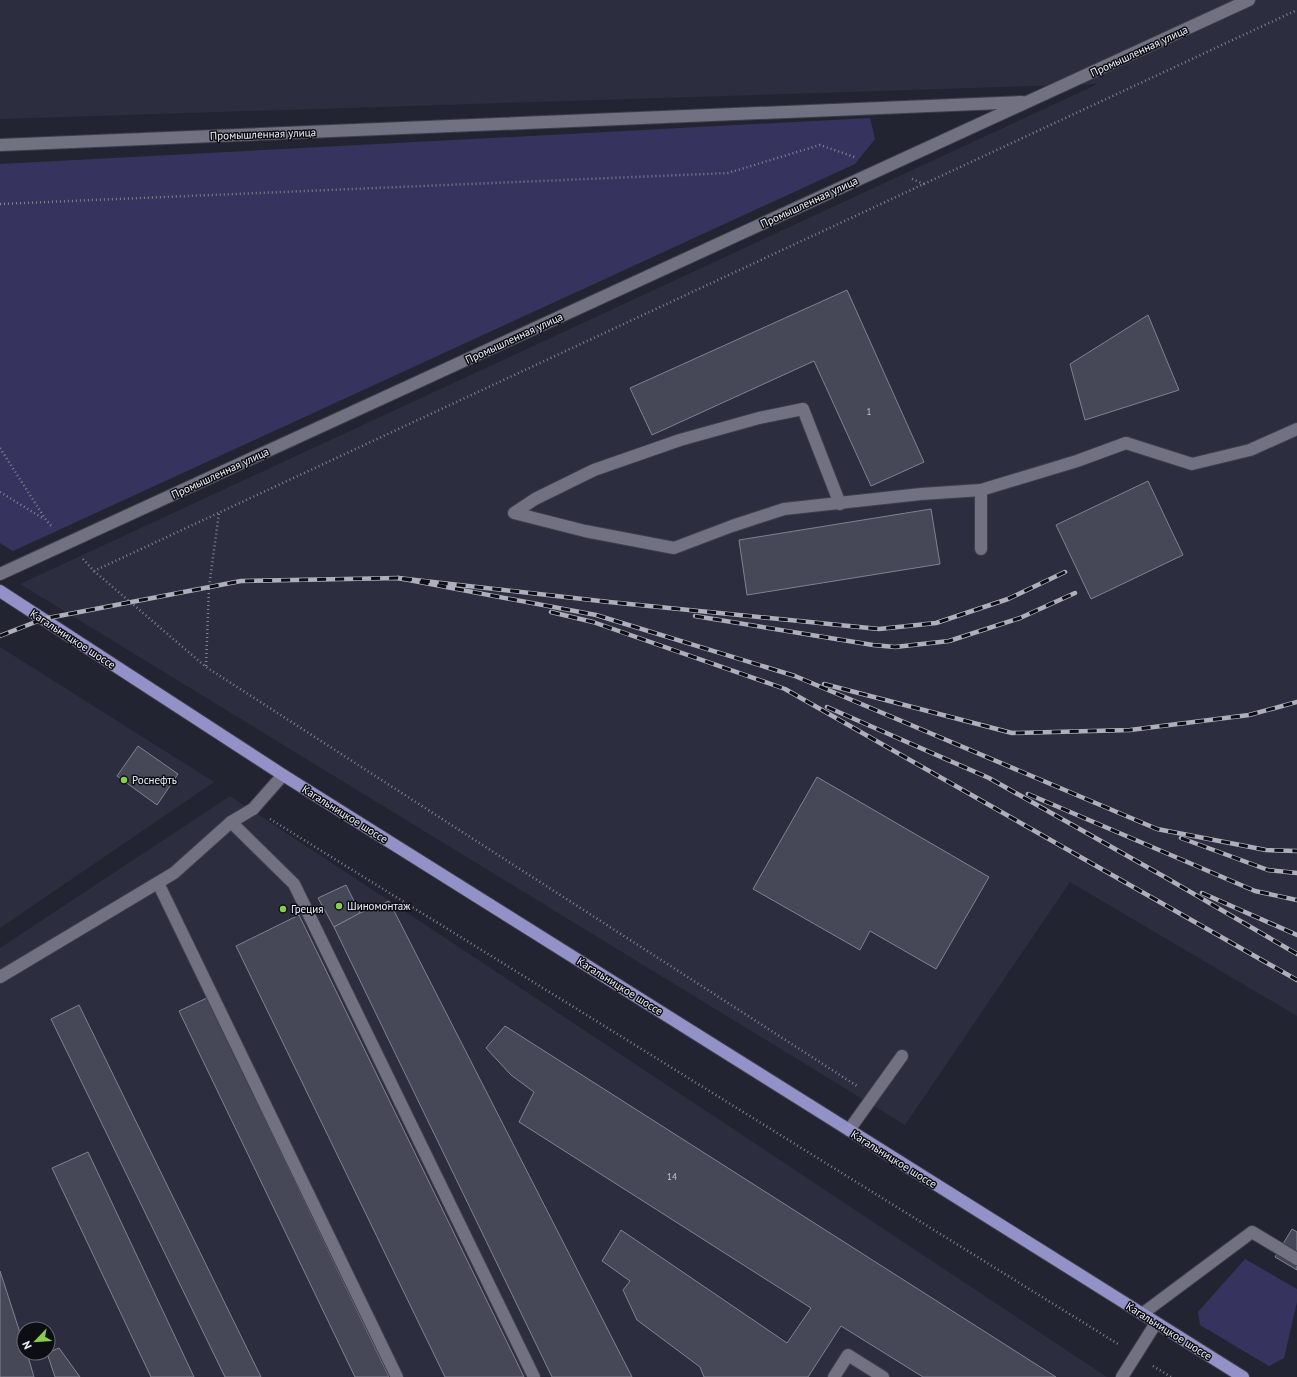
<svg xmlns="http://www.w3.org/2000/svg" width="1297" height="1377" viewBox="0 0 1297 1377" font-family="'PT Sans',sans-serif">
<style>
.built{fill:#2d2d40;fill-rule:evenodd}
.green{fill:#36345e}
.building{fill:#474857;stroke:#818193}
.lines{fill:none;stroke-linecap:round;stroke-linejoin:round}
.minor-casing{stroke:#3f3f4b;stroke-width:14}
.major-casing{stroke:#3f3f4b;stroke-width:14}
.path{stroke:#82838f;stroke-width:2.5;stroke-dasharray:1 3;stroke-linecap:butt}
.minor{stroke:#717182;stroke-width:12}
.major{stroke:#9392c8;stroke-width:12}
.rail-casing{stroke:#aeafba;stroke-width:4.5}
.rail{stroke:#0d0e14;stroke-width:3;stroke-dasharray:9;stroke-linecap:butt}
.poi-dot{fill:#85cf4c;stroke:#0d0e14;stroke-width:1.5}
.labels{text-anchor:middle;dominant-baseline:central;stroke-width:3;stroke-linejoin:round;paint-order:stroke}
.number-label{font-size:9px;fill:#c6c7d2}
.street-label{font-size:11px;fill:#f0f1fb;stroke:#0d0e14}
.poi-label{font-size:11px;fill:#f0f1fb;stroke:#0d0e14;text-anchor:start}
</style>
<rect width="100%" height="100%" fill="#232432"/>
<g class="built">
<polygon points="0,0 1297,0 1297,1016 1070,882 905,1125 20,584 1098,84 0,119"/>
<polygon points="0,647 214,782 0,928"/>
<path d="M230,796L406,912L1107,1377H0V948ZM24,1329H48V1353H24Z"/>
</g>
<g class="green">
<polygon points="870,118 875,139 855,164 13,551 0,543 0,164"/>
<polygon points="1245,1259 1297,1289 1297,1302 1284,1358 1269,1366 1200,1325 1198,1312"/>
</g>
<g class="building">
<polygon points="847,290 924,462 871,486 814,361 652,435 630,388"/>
<polygon points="1148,315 1179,390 1085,420 1070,364"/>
<polygon points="1148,481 1183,555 1091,599 1056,525"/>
<polygon points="931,509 940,564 747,595 739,540"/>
<polygon points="138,746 178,774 157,805 117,776"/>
<polygon points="817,777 989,877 936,969 870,931 860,950 753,889"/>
<polygon points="346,885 360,913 334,927 318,898"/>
<polygon points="389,901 632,1377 552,1377 334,927 360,913"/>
<polygon points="299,915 524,1377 445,1377 236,946"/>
<polygon points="207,998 389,1377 355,1377 179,1011"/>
<polygon points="79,1005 261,1377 225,1377 51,1019"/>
<polygon points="505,1026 1056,1377 923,1377 841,1326 808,1377 704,1377 700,1367 637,1320 623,1290 630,1281 602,1261 621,1230 787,1343 811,1308 519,1122 534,1092 511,1075 486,1048"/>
<polygon points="88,1152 194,1377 151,1377 52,1168"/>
<polygon points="1292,1229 1297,1232 1297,1270 1275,1257"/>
<polygon points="0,1271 24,1345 24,1353 27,1353 34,1377 0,1377"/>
<polygon points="59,1348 80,1377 55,1377 47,1353"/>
</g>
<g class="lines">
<g class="minor-casing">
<g id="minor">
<polyline points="0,145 1022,102"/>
<polyline points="981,490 1077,461 1126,443 1192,464 1250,450 1297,429"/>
<polyline points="840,504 803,409 759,418 680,440 594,470 535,499 514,513 585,531 674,548 732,526 784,509 921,494 981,490 981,549"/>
<polyline points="0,574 1249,0"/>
<polyline points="231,822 294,884 534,1377"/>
<polyline points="158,883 397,1377"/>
<polyline points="0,977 174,873 231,822 253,809 283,775"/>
<polyline points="849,1130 902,1056"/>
<polyline points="1142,1314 1252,1232 1297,1259"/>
<polyline points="834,1377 848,1355 883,1377"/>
<polyline points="1122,1377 1156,1323"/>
</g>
</g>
<g class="major-casing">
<polyline id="major" points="0,591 283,775 1243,1377"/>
</g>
<g class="path">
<polyline points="912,179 924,184"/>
<polyline points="0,204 728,173 820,145 857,158"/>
<polyline points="0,448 46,520 53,528"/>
<polyline points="0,492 44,519"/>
<polyline points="83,559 94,571 1297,10"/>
<polyline points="94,571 206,667 857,1086"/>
<polyline points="206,666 209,587 219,513"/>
<polyline points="270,819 1118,1344"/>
<polyline points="1153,1366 1171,1377"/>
</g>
<use href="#minor" class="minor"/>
<use href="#major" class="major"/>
<g class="rail-casing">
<g id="rail">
<polyline points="1065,572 1008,599 936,623 879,629 609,602 398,578 596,615 795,676 1157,829 1266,850 1297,851"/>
<polyline points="551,612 593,622 785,689 1297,980"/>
<polyline points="695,616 873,645 895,647 949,641 1020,618 1075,593"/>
<polyline points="0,636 43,619 241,581 398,578 403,579"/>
<polyline points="824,684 1012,733 1130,730 1249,715 1297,702"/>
<polyline points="827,707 989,778 1163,876 1297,954"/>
<polyline points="1028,794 1255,891 1297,900"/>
<polyline points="1181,838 1268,870 1297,873"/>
<polyline points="1202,893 1297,935"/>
</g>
</g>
<use href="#rail" class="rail"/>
</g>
<g class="poi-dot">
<circle cx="124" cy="780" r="4"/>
<circle cx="339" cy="906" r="4"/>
<circle cx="283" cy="909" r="4"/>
</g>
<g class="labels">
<g class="number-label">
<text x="869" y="411">1</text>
<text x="672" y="1176">14</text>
</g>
<g class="street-label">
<text transform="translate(1139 51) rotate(-25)">Промышленная улица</text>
<text transform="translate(263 134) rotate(-2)">Промышленная улица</text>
<text transform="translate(809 202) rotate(-25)">Промышленная улица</text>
<text transform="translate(514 338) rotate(-25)">Промышленная улица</text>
<text transform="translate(220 473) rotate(-25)">Промышленная улица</text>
<text transform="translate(73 639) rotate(33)">Кагальницкое шоссе</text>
<text transform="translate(345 814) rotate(32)">Кагальницкое шоссе</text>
<text transform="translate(620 986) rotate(32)">Кагальницкое шоссе</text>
<text transform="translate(894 1159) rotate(32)">Кагальницкое шоссе</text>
<text transform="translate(1169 1331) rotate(32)">Кагальницкое шоссе</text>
</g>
<g class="poi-label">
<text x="132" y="780">Роснефть</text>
<text x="347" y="906">Шиномонтаж</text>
<text x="291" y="909">Греция</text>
</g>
</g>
<g transform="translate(36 1341) rotate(245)"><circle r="19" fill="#0d0e14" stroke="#686970"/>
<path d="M0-3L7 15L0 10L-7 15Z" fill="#85cf4c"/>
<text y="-6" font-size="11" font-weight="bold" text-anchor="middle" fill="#f0f1fb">N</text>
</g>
</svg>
